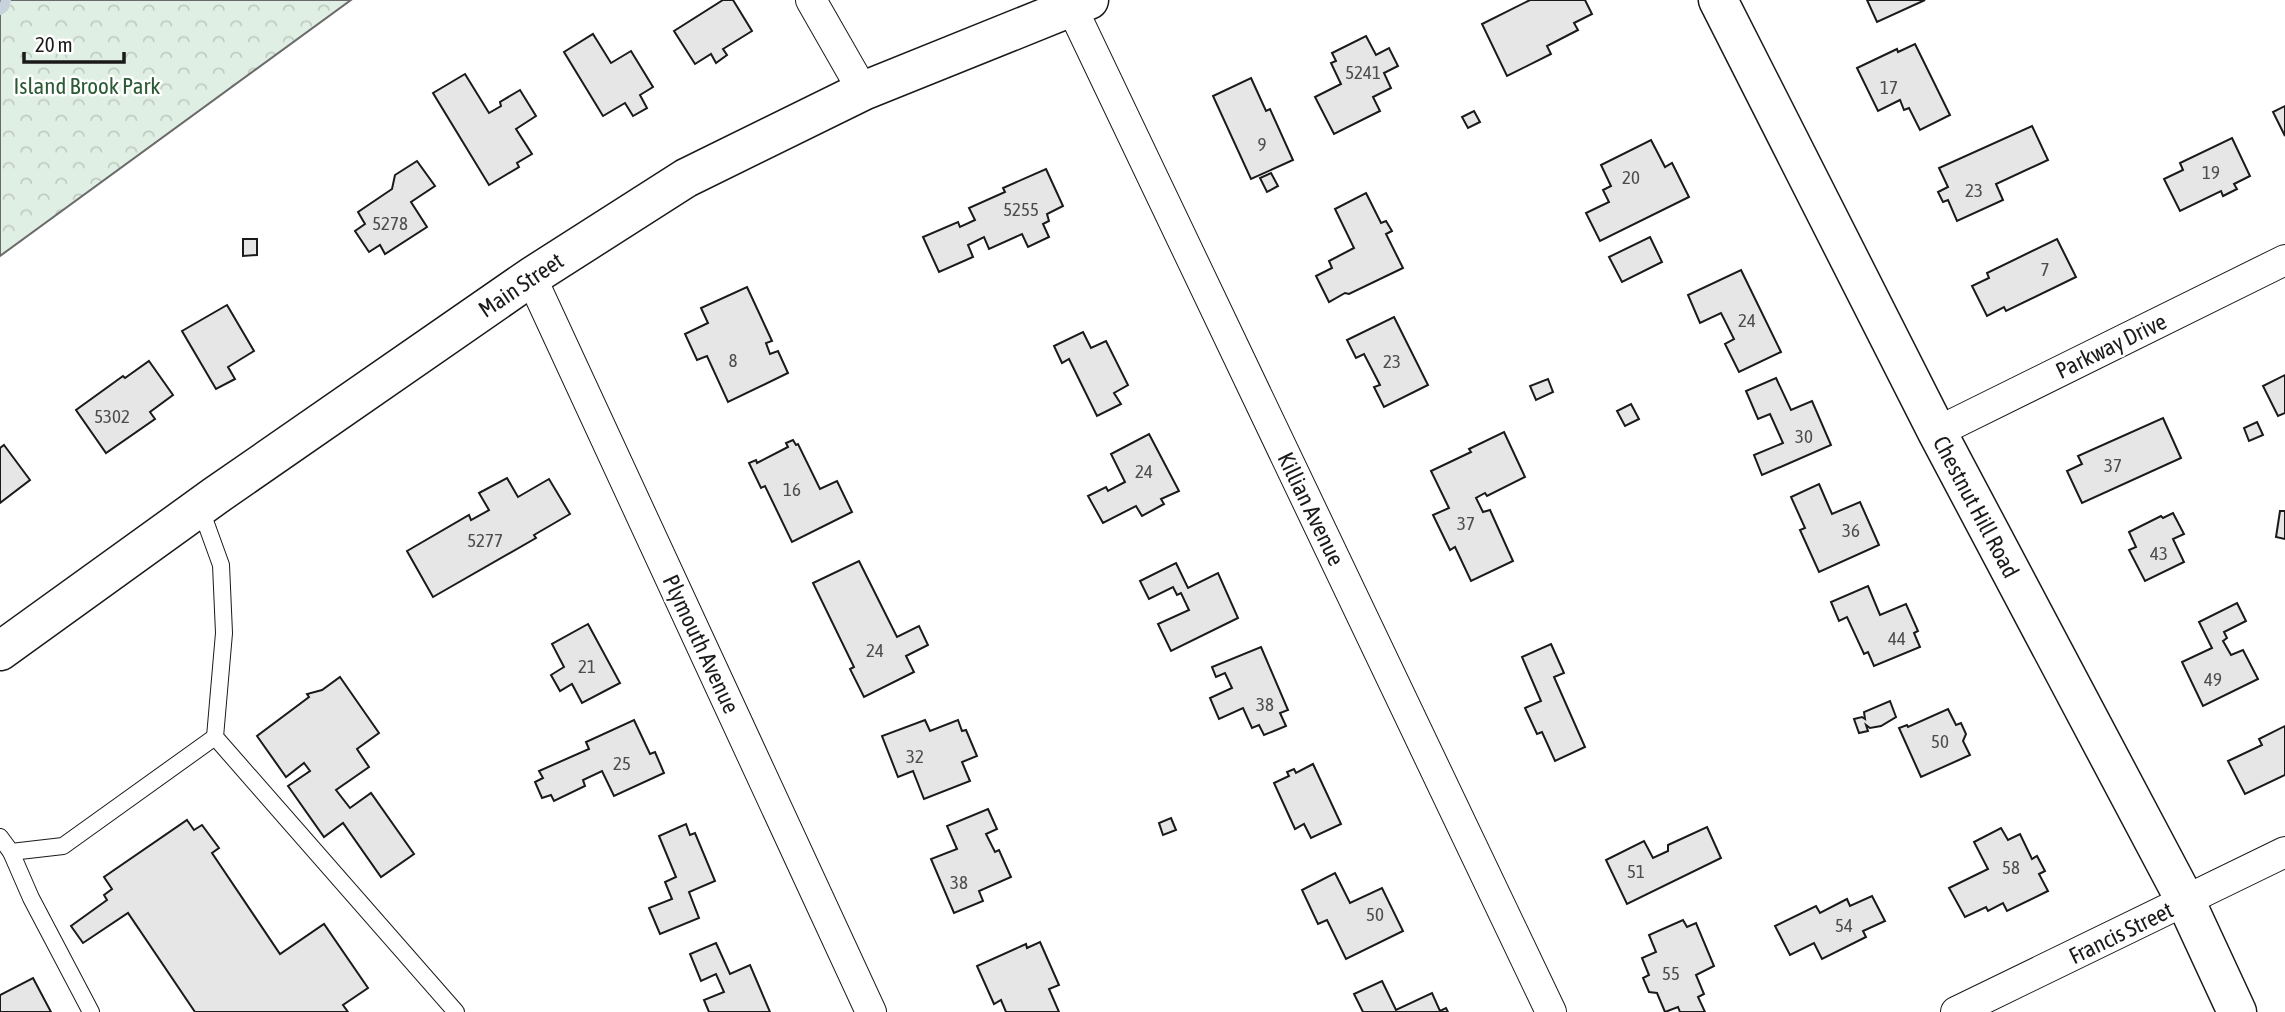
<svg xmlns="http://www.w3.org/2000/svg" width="2285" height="1012" viewBox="0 0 2285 1012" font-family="'Asap Condensed',sans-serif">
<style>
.forest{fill:url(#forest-crowns);stroke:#6a6a6a;stroke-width:2}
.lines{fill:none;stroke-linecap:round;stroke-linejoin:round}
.stream{stroke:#c6d2dc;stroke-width:10}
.building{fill:#e6e6e6;stroke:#1a1a1a;stroke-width:2}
.lane-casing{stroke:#1a1a1a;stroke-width:18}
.street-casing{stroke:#1a1a1a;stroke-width:32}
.secondary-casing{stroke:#1a1a1a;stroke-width:41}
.lane{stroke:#fff;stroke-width:16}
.street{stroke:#fff;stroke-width:30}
.secondary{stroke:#fff;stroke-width:38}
.labels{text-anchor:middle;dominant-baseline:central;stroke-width:5;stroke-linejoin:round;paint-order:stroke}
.number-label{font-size:19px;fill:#4d4d4d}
.park-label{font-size:23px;fill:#2b5a34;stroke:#fff}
.street-label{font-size:23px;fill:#1a1a1a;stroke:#fff}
</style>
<defs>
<pattern id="forest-crowns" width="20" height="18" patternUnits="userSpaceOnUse" patternTransform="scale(1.75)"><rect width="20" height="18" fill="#e0efe3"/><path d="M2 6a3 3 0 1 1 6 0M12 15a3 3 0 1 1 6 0" fill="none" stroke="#c0ccc2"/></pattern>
</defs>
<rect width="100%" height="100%" fill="#fff"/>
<polygon class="forest" points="0,0 351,0 0,256"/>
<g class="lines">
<polyline class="stream" points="0,10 4,7 6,0"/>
</g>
<g class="building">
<polygon points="723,0 733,0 752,31 723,49 727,55 716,63 711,54 695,64 674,31"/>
<polygon points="1530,0 1585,0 1592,14 1574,23 1578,30 1547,46 1551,54 1507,76 1482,24"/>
<polygon points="1867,0 1925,0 1877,22"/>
<polygon points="593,34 611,63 631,51 653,87 640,95 647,108 633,116 625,103 603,116 564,52"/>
<polygon points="1366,36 1376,55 1389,48 1398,66 1384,73 1391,88 1373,97 1380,111 1334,134 1315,97 1341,84 1331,63 1336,61 1332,53"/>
<polygon points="1915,44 1950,115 1920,130 1909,108 1904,110 1900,100 1878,111 1857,68 1897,49 1898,52"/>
<polygon points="465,74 489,113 501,106 500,102 520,90 536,116 516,129 532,154 517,163 519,167 489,185 433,93"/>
<polygon points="1251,78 1266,111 1270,109 1293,160 1251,179 1213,96"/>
<polygon points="2285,106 2285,136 2273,112"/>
<polygon points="1474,111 1480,122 1468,128 1462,117"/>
<polygon points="2032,126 2048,160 1996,184 2003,200 1957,221 1948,200 1943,202 1938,192 1948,187 1939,168"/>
<polygon points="2232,138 2250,176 2234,184 2237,189 2223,196 2221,191 2180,211 2164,179 2183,170 2180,163"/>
<polygon points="1651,140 1665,167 1672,163 1689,197 1600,241 1586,213 1609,202 1603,190 1611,186 1601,165"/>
<polygon points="417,161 435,186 411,202 427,227 385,254 380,245 369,252 355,231 365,224 358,212 392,189 395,175"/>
<polygon points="1046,169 1063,206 1047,214 1049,221 1043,224 1049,237 1028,247 1022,234 989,249 984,237 968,245 973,257 939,272 923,237 958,222 960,227 975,220 969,208 1005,192 1003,188"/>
<polygon points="1271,173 1278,186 1267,192 1260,178"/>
<polygon points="1366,193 1381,223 1386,221 1392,231 1386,234 1403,268 1349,294 1345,293 1329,302 1316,276 1332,268 1329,261 1354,248 1335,209"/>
<polygon points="1650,237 1662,262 1622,282 1609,257"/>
<polygon points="243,239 257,239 257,255 243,256"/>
<polygon points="2057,239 2076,277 2006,311 2004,307 1987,316 1972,286 1989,278 1987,273"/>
<polygon points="1741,270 1781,352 1739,372 1725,344 1734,339 1721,313 1700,323 1688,295"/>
<polygon points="747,287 772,341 766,343 770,354 778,351 788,373 728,402 707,356 697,360 685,334 708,323 701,308"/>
<polygon points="227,305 254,351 228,367 235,379 216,389 182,331"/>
<polygon points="1394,317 1428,385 1384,407 1374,387 1380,385 1364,354 1356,358 1347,340"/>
<polygon points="1083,332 1091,348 1106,341 1128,385 1114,393 1121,404 1097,416 1069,359 1062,363 1054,346"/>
<polygon points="149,361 173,395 150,412 155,419 106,453 76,410 123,376 125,378"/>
<polygon points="2285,375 2285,413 2278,416 2263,386"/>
<polygon points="1776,378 1791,410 1812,401 1831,445 1762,475 1754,455 1783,443 1770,414 1758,419 1746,391"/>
<polygon points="1548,379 1553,392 1536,400 1530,386"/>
<polygon points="1631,404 1639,419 1625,426 1617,411"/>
<polygon points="2163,418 2181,458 2082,503 2067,471 2082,464 2078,456"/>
<polygon points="2257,422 2263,435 2249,441 2244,428"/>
<polygon points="1504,432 1525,477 1487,496 1485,493 1476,498 1483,512 1490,510 1513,561 1471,581 1455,547 1450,550 1433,515 1449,508 1431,471 1471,452 1469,449"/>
<polygon points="1149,434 1179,491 1161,499 1164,504 1142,516 1136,506 1103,523 1088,496 1106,487 1108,491 1125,482 1111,454"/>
<polygon points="793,440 796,445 798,444 820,489 837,481 852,512 792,542 765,486 761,488 749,463 756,460 757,463 788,447 786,443"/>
<polygon points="4,445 30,480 0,503 0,448"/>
<polygon points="507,478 518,497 549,479 570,514 534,535 536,538 433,597 407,551 469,515 471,520 489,510 479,493"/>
<polygon points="1819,484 1832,514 1860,502 1879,545 1819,572 1800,530 1805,528 1791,497"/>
<polygon points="2280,511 2285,511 2285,539 2276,537"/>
<polygon points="2173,513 2184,534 2173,539 2184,562 2145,581 2129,550 2136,547 2129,532 2161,516 2163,518"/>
<polygon points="859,561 897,637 919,626 928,645 906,656 914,672 864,697 850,669 854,667 813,583"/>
<polygon points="1176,563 1188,588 1218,573 1238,618 1171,651 1158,624 1189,610 1181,593 1177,595 1173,587 1149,599 1140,581"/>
<polygon points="1868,586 1880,615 1906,604 1918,631 1914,633 1920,647 1874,666 1868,652 1864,654 1847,617 1839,621 1831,602"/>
<polygon points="2237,603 2246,621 2224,632 2227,638 2223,641 2231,655 2243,650 2258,679 2203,706 2182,662 2212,648 2199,622"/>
<polygon points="588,624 620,683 582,703 572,684 560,691 551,675 564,667 552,644"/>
<polygon points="1551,644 1564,673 1554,677 1585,747 1555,761 1542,732 1537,734 1525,708 1541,701 1522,657"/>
<polygon points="1261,647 1288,710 1280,713 1286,726 1264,735 1259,725 1252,728 1243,708 1219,719 1210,698 1232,688 1225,673 1216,677 1212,667"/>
<polygon points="340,677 379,733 357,749 369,767 336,790 350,808 371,793 414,854 381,877 343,823 324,837 288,786 310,771 304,763 286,777 257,736 309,697 307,694 322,690"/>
<polygon points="1890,701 1896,717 1881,726 1870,728 1866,725 1868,731 1859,733 1854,719 1862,717 1865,719 1864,712"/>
<polygon points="1948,709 1956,725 1961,723 1966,734 1963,741 1970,755 1921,777 1899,728 1907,725 1908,727"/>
<polygon points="634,720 650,754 655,752 664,773 614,796 602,771 583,780 585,786 554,801 551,795 542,798 535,782 543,778 539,771 589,749 586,742"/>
<polygon points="925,720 930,731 958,720 962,731 966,730 977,756 962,762 970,781 924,799 913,771 898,777 882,736"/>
<polygon points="2285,726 2285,775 2245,794 2228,761 2262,745 2259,739"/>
<polygon points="1313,764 1341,824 1311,838 1304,824 1295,829 1274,783 1289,776 1287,772 1294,769 1296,773"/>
<polygon points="988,809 997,829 986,834 995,852 999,850 1011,877 979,891 983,901 954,913 931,859 957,849 947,826"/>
<polygon points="1171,818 1176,830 1163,835 1159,823"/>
<polygon points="187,820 194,830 202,825 219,848 212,853 280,954 324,924 368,988 343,1005 348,1012 195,1012 128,913 83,943 71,926 107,900 104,895 112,889 104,877"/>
<polygon points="686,824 690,835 695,833 715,881 689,892 699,918 660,934 649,908 672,899 665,882 676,877 659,836"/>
<polygon points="1707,827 1721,858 1627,904 1606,860 1644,841 1653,858 1668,851 1668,845"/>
<polygon points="2001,828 2008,840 2020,834 2032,859 2037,856 2045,871 2039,874 2048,891 2007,911 2003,903 1988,911 1986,907 1965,917 1949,888 1988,869 1974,842"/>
<polygon points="1335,873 1350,903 1382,888 1403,931 1346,959 1327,920 1318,924 1302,890"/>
<polygon points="1872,896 1885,921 1863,931 1866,937 1822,959 1814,943 1790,955 1775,926 1816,906 1820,913 1847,899 1850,906"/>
<polygon points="1683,920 1687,927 1696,923 1714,966 1696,975 1704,994 1698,997 1705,1012 1680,1012 1678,1007 1665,1012 1657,993 1649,992 1643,978 1649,975 1642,958 1656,952 1649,935"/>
<polygon points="1040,942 1059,985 1049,989 1059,1012 1006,1012 1001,1000 994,1004 977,966 1026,944 1027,948"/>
<polygon points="716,943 730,974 750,965 770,1012 709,1012 704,1000 724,992 716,974 701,981 690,954"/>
<polygon points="33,978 51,1012 0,1012 0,995"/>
<polygon points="1382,981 1396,1010 1432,993 1440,1011 1446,1008 1448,1012 1363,1012 1354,994"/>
</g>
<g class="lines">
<g class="lane-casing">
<g id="lane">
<polyline points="200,507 221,565 224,633 215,737 456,1012"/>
<polyline points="0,837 11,852 63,846 215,737"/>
<polyline points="11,852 31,898 91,1012"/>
</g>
</g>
<g class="street-casing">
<g id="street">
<polyline points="811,0 863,91"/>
<polyline points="1071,6 1551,1012"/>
<polyline points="531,277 871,1012"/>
<polyline points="1937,432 2285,260"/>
<polyline points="1956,1012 2285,852"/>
</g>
</g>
<g class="secondary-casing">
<g id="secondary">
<polyline points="1718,0 1937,432 2186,902 2237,1012"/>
<polyline points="0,651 215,496 531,277 686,178 863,91 1089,0"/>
</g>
</g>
<use href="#lane" class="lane"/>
<use href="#street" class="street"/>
<use href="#secondary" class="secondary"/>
</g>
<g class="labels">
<g class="number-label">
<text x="1363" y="72">5241</text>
<text x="1889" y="87">17</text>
<text x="1262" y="144">9</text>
<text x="2211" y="172">19</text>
<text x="1631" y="177">20</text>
<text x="1974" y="190">23</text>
<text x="1021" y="209">5255</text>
<text x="390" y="223">5278</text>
<text x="2045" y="269">7</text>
<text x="1747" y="320">24</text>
<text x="733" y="360">8</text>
<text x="1392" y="361">23</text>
<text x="112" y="416">5302</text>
<text x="1804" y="436">30</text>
<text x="2113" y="465">37</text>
<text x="1144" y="471">24</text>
<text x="792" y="489">16</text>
<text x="1466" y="523">37</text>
<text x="1851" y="530">36</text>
<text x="485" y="540">5277</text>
<text x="2159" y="553">43</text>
<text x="1897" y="638">44</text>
<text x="875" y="650">24</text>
<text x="587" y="666">21</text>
<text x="2213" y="679">49</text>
<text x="1265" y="704">38</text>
<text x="1940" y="741">50</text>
<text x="915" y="756">32</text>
<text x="622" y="763">25</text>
<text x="2011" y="867">58</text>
<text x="1636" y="871">51</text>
<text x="959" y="882">38</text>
<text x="1375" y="914">50</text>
<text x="1844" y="925">54</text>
<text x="1671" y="973">55</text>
</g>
<g class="park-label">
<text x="87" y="86">Island Brook Park</text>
</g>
<g class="street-label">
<text transform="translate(521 285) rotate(-34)">Main Street</text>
<text transform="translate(2111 346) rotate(-26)">Parkway Drive</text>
<text transform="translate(1976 507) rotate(62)">Chestnut Hill Road</text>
<text transform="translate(1311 509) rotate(64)">Killian Avenue</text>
<text transform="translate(701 644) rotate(65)">Plymouth Avenue</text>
<text transform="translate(2121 933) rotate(-26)">Francis Street</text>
</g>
</g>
<path d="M24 52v10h100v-10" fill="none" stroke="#1a1a1a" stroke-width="3.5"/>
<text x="35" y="52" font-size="21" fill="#1a1a1a" stroke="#ffffff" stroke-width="5" paint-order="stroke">20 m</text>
</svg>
